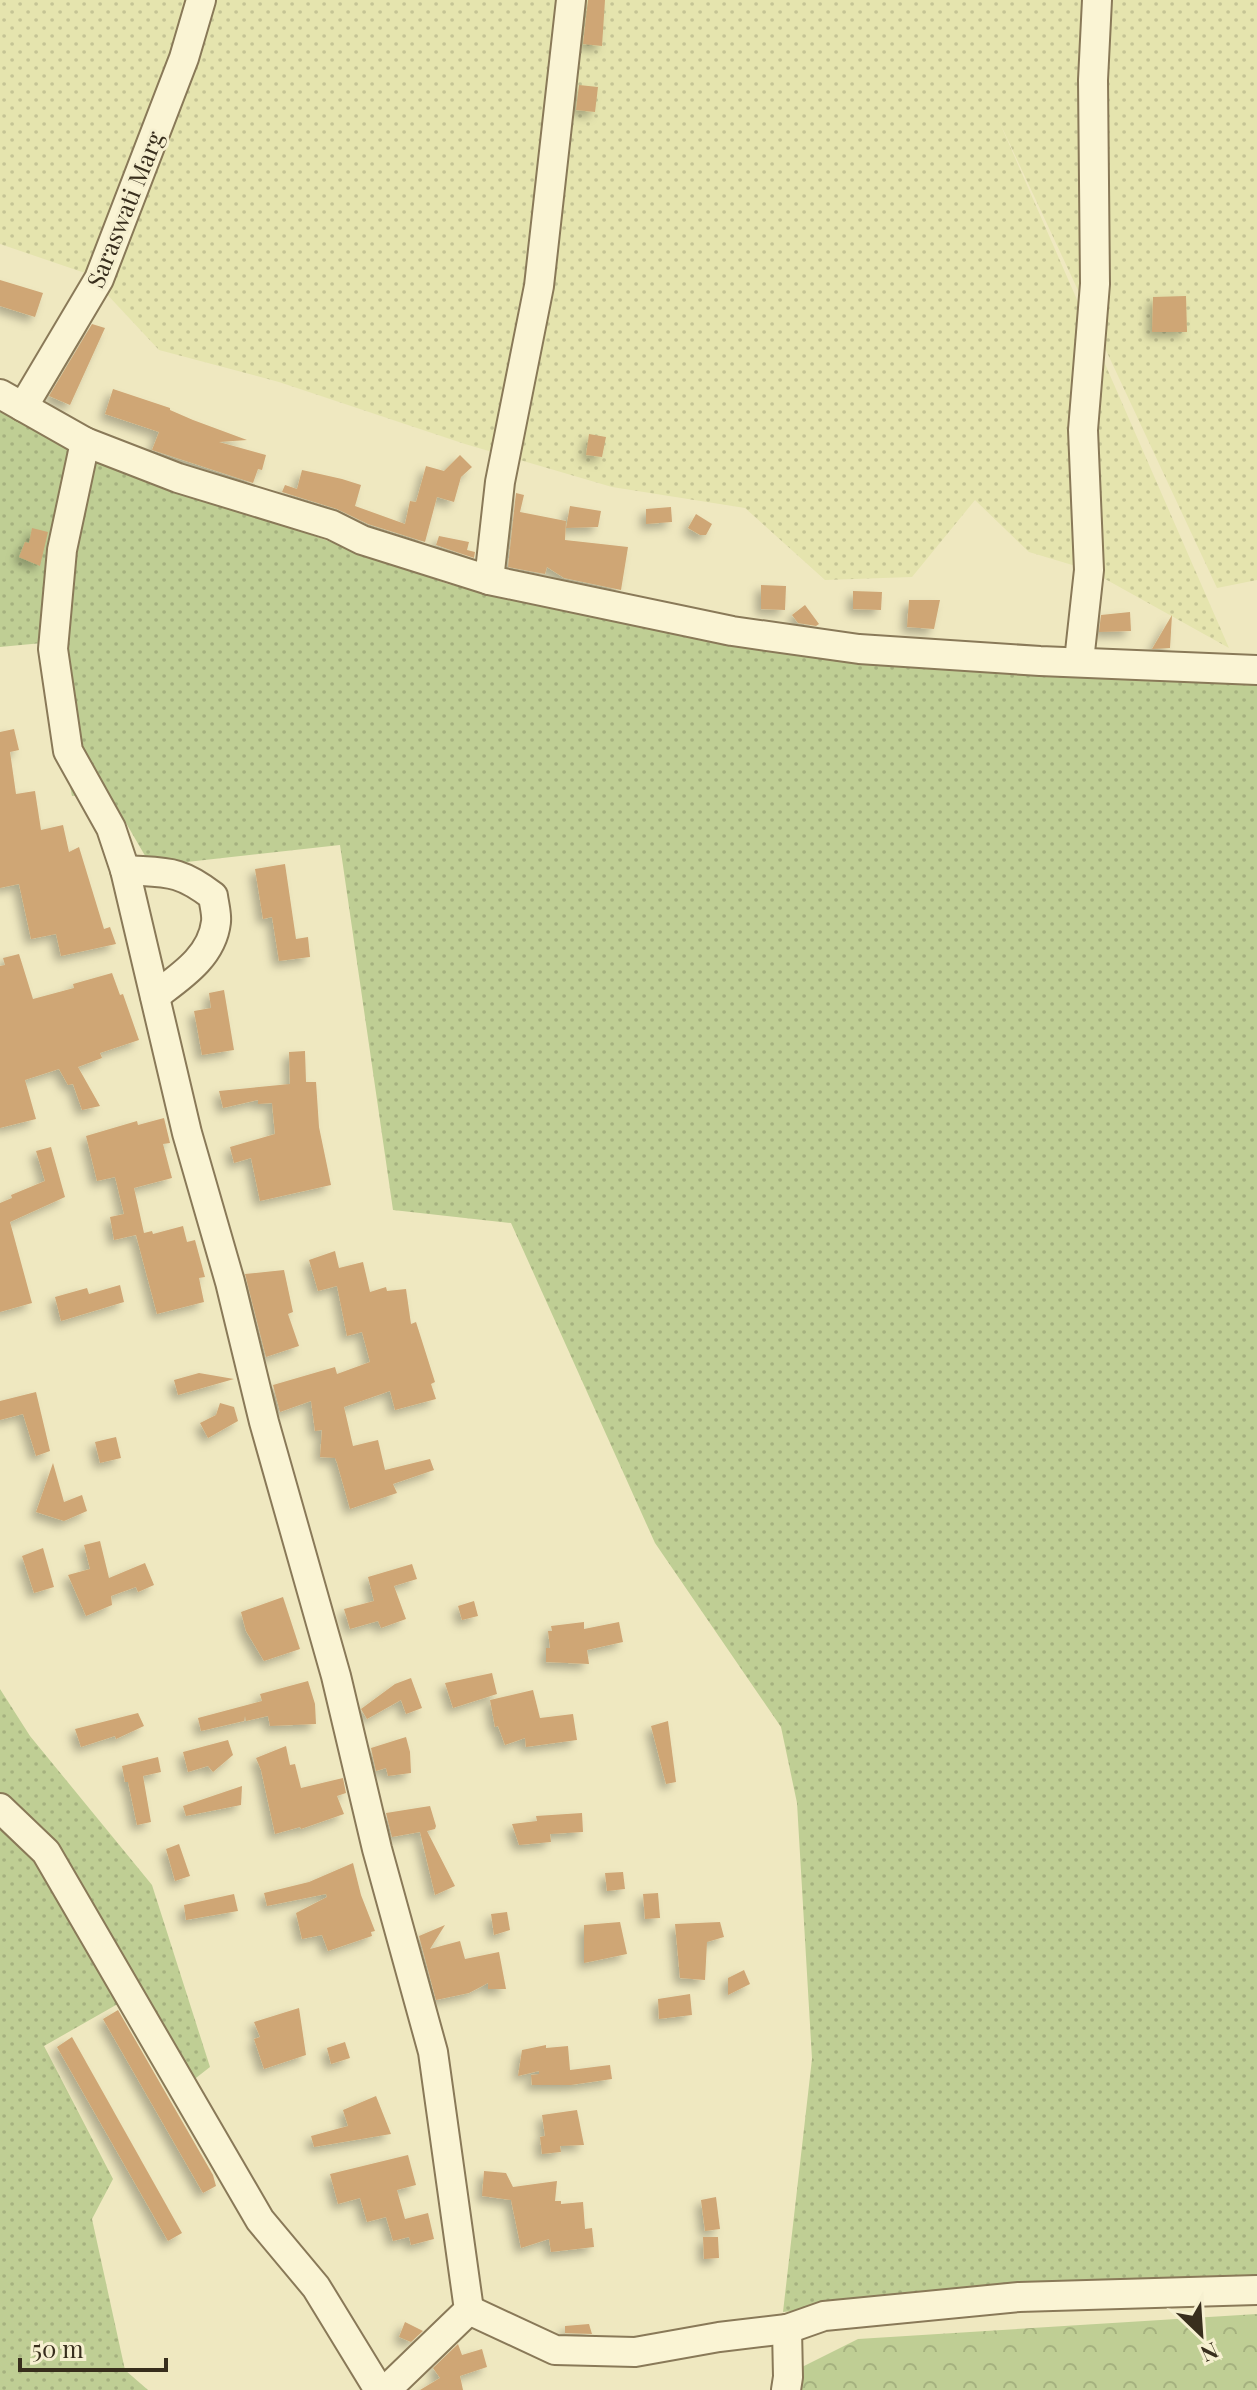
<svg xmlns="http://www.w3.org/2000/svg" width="1257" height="2390" viewBox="0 0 1257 2390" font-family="'Playfair Display',serif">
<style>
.farmland{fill:url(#farmland-dots)}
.grass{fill:url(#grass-dots)}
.forest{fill:url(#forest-crowns)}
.building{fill:#cfa675;filter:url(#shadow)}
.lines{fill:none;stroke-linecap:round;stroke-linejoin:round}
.minor-casing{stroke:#897958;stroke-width:32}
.minor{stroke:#faf4d4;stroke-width:28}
.labels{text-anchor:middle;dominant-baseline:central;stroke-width:6;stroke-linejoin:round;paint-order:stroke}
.street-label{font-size:24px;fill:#382e1d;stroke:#f6f0d0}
</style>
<defs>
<pattern id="farmland-dots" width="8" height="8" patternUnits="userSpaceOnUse" patternTransform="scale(2)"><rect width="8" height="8" fill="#e5e4ae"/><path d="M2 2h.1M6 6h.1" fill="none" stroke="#c5c495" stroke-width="1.8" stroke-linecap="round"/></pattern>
<pattern id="grass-dots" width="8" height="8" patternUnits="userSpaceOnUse" patternTransform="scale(2)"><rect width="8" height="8" fill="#bfce94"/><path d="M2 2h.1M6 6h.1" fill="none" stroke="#a5b17f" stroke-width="1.8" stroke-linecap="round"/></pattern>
<pattern id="forest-crowns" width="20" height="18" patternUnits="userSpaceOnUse" patternTransform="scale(2)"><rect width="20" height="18" fill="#bfce94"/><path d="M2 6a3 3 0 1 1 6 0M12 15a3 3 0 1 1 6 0" fill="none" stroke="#a5b17f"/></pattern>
<filter id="shadow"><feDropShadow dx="-5.5" dy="5.5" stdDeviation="4" flood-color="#0004"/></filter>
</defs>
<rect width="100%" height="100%" fill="#efe8c0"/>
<polygon class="farmland" points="0,0 1257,0 1257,580 1217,588 999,121 1229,648 1089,570 1029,552 975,500 912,577 825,580 745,508 612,487 465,444 279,382 159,350 88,274 0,244"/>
<g class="grass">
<polygon points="0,400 231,506 448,584 522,601 649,628 1257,670 1257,2279 1045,2284 783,2312 812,2059 797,1803 781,1727 655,1543 511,1223 393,1210 340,845 151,866 108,792 72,796 42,643 0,647"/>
<polygon points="0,1689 30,1736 152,1885 210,2067 192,2081 137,1993 44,2046 113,2179 92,2219 125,2370 148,2390 0,2390"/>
</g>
<polygon class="forest" points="1257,2314 1257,2390 773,2390 777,2373 804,2366 858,2339"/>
<g class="building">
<polygon points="588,0 605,0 602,46 583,44"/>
<polygon points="579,85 598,87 595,112 576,110"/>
<polygon points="0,280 43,293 35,317 0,306"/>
<polygon points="1186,296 1187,332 1152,332 1153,297"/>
<polygon points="92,324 105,328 70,405 49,396"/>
<polygon points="113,389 170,408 170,410 193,420 247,440 219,442 266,455 262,470 258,469 253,483 152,450 159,432 105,414"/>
<polygon points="589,434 606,437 602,457 586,455"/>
<polygon points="460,455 472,467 461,477 454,502 437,497 425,542 368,524 337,509 282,492 285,485 297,489 302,470 342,479 361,485 355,506 405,524 410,501 416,502 426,466 444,471"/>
<polygon points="516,493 524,495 520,512 566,521 565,540 628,547 621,590 564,578 547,567 545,574 508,567"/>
<polygon points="570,506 601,511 598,527 566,528"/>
<polygon points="671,507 672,522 646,524 646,509"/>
<polygon points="696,514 712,524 706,535 700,535 688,528"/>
<polygon points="32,528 48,532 40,566 19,557 25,542 29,543"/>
<polygon points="439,536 469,542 467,550 475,552 474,558 436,545"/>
<polygon points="761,585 786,586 785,610 761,609"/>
<polygon points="853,591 882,592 881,610 853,609"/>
<polygon points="909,600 940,600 934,629 907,627"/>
<polygon points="805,605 819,624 816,626 798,623 792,615"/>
<polygon points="1130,612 1131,631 1099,632 1101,615"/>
<polygon points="1172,615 1170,648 1152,649"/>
<polygon points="14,729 19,750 10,752 16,794 35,791 41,830 63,825 69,852 79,847 104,929 110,927 116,944 61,956 56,934 31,939 19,884 0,888 0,732"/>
<polygon points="285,864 296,939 308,937 310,957 279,961 272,917 263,919 255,869"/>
<polygon points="19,954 33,999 74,988 73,984 112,973 120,995 123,994 139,1040 100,1053 102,1058 78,1067 100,1106 82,1110 73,1084 68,1085 59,1069 25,1080 36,1119 0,1128 0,966 5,965 3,958"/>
<polygon points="224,990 234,1050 202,1055 194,1011 211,1008 209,993"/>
<polygon points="305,1051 306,1082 316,1082 319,1127 331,1185 260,1201 251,1158 234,1163 230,1147 275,1134 272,1103 258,1104 258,1100 223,1108 219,1091 290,1084 289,1052"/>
<polygon points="164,1118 170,1143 163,1144 172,1178 134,1188 144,1233 152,1231 153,1234 183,1226 187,1242 195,1240 205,1277 199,1278 204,1302 157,1314 136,1235 114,1240 110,1217 124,1214 115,1177 97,1181 86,1136 137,1121 138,1125"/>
<polygon points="51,1147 65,1197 10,1222 32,1303 0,1312 0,1203 12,1198 11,1195 45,1181 36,1151"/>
<polygon points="335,1251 339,1268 363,1262 370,1292 386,1287 387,1291 406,1289 411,1324 416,1322 435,1382 431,1384 436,1399 395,1410 390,1391 344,1407 353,1446 378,1440 385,1470 430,1459 434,1470 393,1484 397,1493 350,1509 337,1463 335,1458 320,1457 322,1430 315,1431 311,1401 280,1412 273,1385 335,1367 337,1374 370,1362 362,1332 347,1336 337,1286 318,1291 309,1260"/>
<polygon points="284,1270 293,1312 288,1314 299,1346 266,1357 245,1274"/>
<polygon points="120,1285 124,1302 61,1321 55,1297 87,1288 89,1294"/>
<polygon points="199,1373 234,1379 178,1395 174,1380"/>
<polygon points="36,1392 50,1451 36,1456 23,1414 0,1420 0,1401"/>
<polygon points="220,1403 234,1407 238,1421 208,1438 200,1423 216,1415"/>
<polygon points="116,1437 121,1458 100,1463 95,1442"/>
<polygon points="53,1463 64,1502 82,1495 87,1511 64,1521 36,1512"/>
<polygon points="100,1541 109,1578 145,1563 154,1585 138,1592 136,1587 111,1596 112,1605 86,1616 68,1575 90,1569 84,1545"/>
<polygon points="43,1548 54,1587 34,1593 22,1556"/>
<polygon points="412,1564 417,1579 394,1586 406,1619 381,1628 378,1621 350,1629 344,1609 374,1601 368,1577"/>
<polygon points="283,1597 300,1649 264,1661 246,1631 241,1612"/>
<polygon points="474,1601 478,1616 462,1620 458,1606"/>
<polygon points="584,1622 584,1629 619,1622 623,1642 587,1650 589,1664 546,1662 546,1648 550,1648 548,1631 552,1631 551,1626"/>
<polygon points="492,1673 497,1694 453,1708 445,1683"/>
<polygon points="411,1678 422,1708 406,1714 401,1700 367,1719 361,1709 395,1684"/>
<polygon points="308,1681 315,1704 316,1724 270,1726 268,1716 246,1721 245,1716 244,1721 201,1731 198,1718 262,1701 260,1694"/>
<polygon points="533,1690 540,1718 573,1714 577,1740 526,1747 525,1738 505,1745 498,1726 495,1727 490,1700"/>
<polygon points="138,1713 144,1726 116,1739 115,1736 81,1747 75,1729"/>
<polygon points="668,1721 676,1782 666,1784 651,1726"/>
<polygon points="406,1737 410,1752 411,1773 388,1776 386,1768 376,1771 371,1748"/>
<polygon points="228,1740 233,1755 213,1772 208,1766 188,1772 183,1752"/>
<polygon points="286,1746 290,1765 295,1764 301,1788 343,1778 346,1793 337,1796 344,1814 301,1829 300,1827 275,1834 261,1770 256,1758"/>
<polygon points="158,1757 161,1772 143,1776 151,1822 137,1825 128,1782 125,1782 122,1766"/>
<polygon points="242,1786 241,1805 186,1816 183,1806"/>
<polygon points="430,1806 436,1826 435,1829 427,1831 455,1886 435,1895 420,1832 392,1837 386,1813"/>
<polygon points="582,1813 583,1832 550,1834 551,1842 519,1845 512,1824 537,1821 536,1816"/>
<polygon points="179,1844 190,1876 175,1881 166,1849"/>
<polygon points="353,1863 361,1895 375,1931 371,1932 372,1936 328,1951 322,1935 302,1939 296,1913 327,1897 326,1894 267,1906 264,1893 309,1882"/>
<polygon points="623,1872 625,1889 607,1891 605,1873"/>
<polygon points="658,1893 660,1918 645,1919 643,1894"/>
<polygon points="234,1894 238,1911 186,1920 184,1905"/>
<polygon points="507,1912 510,1930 494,1935 491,1914"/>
<polygon points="620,1922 627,1954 584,1963 584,1925"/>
<polygon points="720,1922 724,1937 707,1942 705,1980 680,1978 675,1924"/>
<polygon points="445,1925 430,1949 460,1941 465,1959 499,1952 506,1989 488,1989 488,1983 469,1993 436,2000 419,1936"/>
<polygon points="744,1970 750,1984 728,1995 728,1978"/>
<polygon points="690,1994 692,2015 659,2019 658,1999"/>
<polygon points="299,2008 306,2055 264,2069 254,2039 260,2037 254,2022"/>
<polygon points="118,2010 213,2175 216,2186 203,2193 103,2019"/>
<polygon points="72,2037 182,2233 168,2241 57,2047"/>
<polygon points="345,2042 350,2058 331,2064 327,2048"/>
<polygon points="546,2045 546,2048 568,2046 570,2070 610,2065 612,2079 571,2085 532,2085 531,2075 539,2074 539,2071 518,2076 522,2050"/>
<polygon points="376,2096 391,2134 314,2147 311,2136 348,2126 343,2110"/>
<polygon points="577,2110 584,2145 560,2146 561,2152 542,2154 540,2137 545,2136 542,2115"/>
<polygon points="408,2155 416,2185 397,2190 405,2219 428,2213 434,2239 411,2245 409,2237 393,2241 386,2217 367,2222 360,2198 338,2204 330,2174"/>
<polygon points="484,2171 506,2173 513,2187 557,2181 555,2201 561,2201 561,2204 583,2202 585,2229 592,2228 594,2247 551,2252 549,2239 521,2248 511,2200 482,2196"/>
<polygon points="716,2197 720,2229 705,2231 701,2200"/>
<polygon points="703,2237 718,2237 719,2258 704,2259"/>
<polygon points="405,2322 423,2331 411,2342 399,2337"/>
<polygon points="589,2324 592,2334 565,2333 565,2326"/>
<polygon points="458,2344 462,2355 482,2349 487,2367 460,2376 463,2390 420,2390 440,2378 433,2368"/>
</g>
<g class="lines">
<g class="minor-casing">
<g id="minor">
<polyline points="0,394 85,442 178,478 332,525 362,540 489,580 732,631 859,649 1040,661 1257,670"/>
<polyline points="23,407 99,279 184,58 201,0"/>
<polyline points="85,442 62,550 53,649 68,751 111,828 125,870 187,1133 230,1282 264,1422 336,1676 377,1849 433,2052 469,2310 386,2390"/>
<polyline points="489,580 500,482 539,286 571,0"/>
<polyline points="1079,661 1089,570 1083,430 1095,284 1093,80 1097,0"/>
<path d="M125,870C166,873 178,869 213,896C214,904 217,914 216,922C212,957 180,977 155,996"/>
<polyline points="0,1808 46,1852 260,2220 316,2287 379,2390"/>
<polyline points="469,2310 555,2350 635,2352 719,2337 787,2329 824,2316 1019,2297 1257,2290"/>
<polyline points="786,2390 788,2377 787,2329"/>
</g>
</g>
<use href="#minor" class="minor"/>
</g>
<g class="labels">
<g class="street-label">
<text transform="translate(124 209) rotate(-68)">Saraswati Marg</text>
</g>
</g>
<g transform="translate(1201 2334) rotate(155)" stroke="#f6f0d0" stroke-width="6" paint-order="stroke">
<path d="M0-6L14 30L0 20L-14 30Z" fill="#382e1d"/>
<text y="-12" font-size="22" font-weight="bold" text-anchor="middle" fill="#382e1d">N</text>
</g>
<path d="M20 2358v12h146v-12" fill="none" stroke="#382e1d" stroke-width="4"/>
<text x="32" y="2358" font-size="24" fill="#382e1d" stroke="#f6f0d0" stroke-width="6" paint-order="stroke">50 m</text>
</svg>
